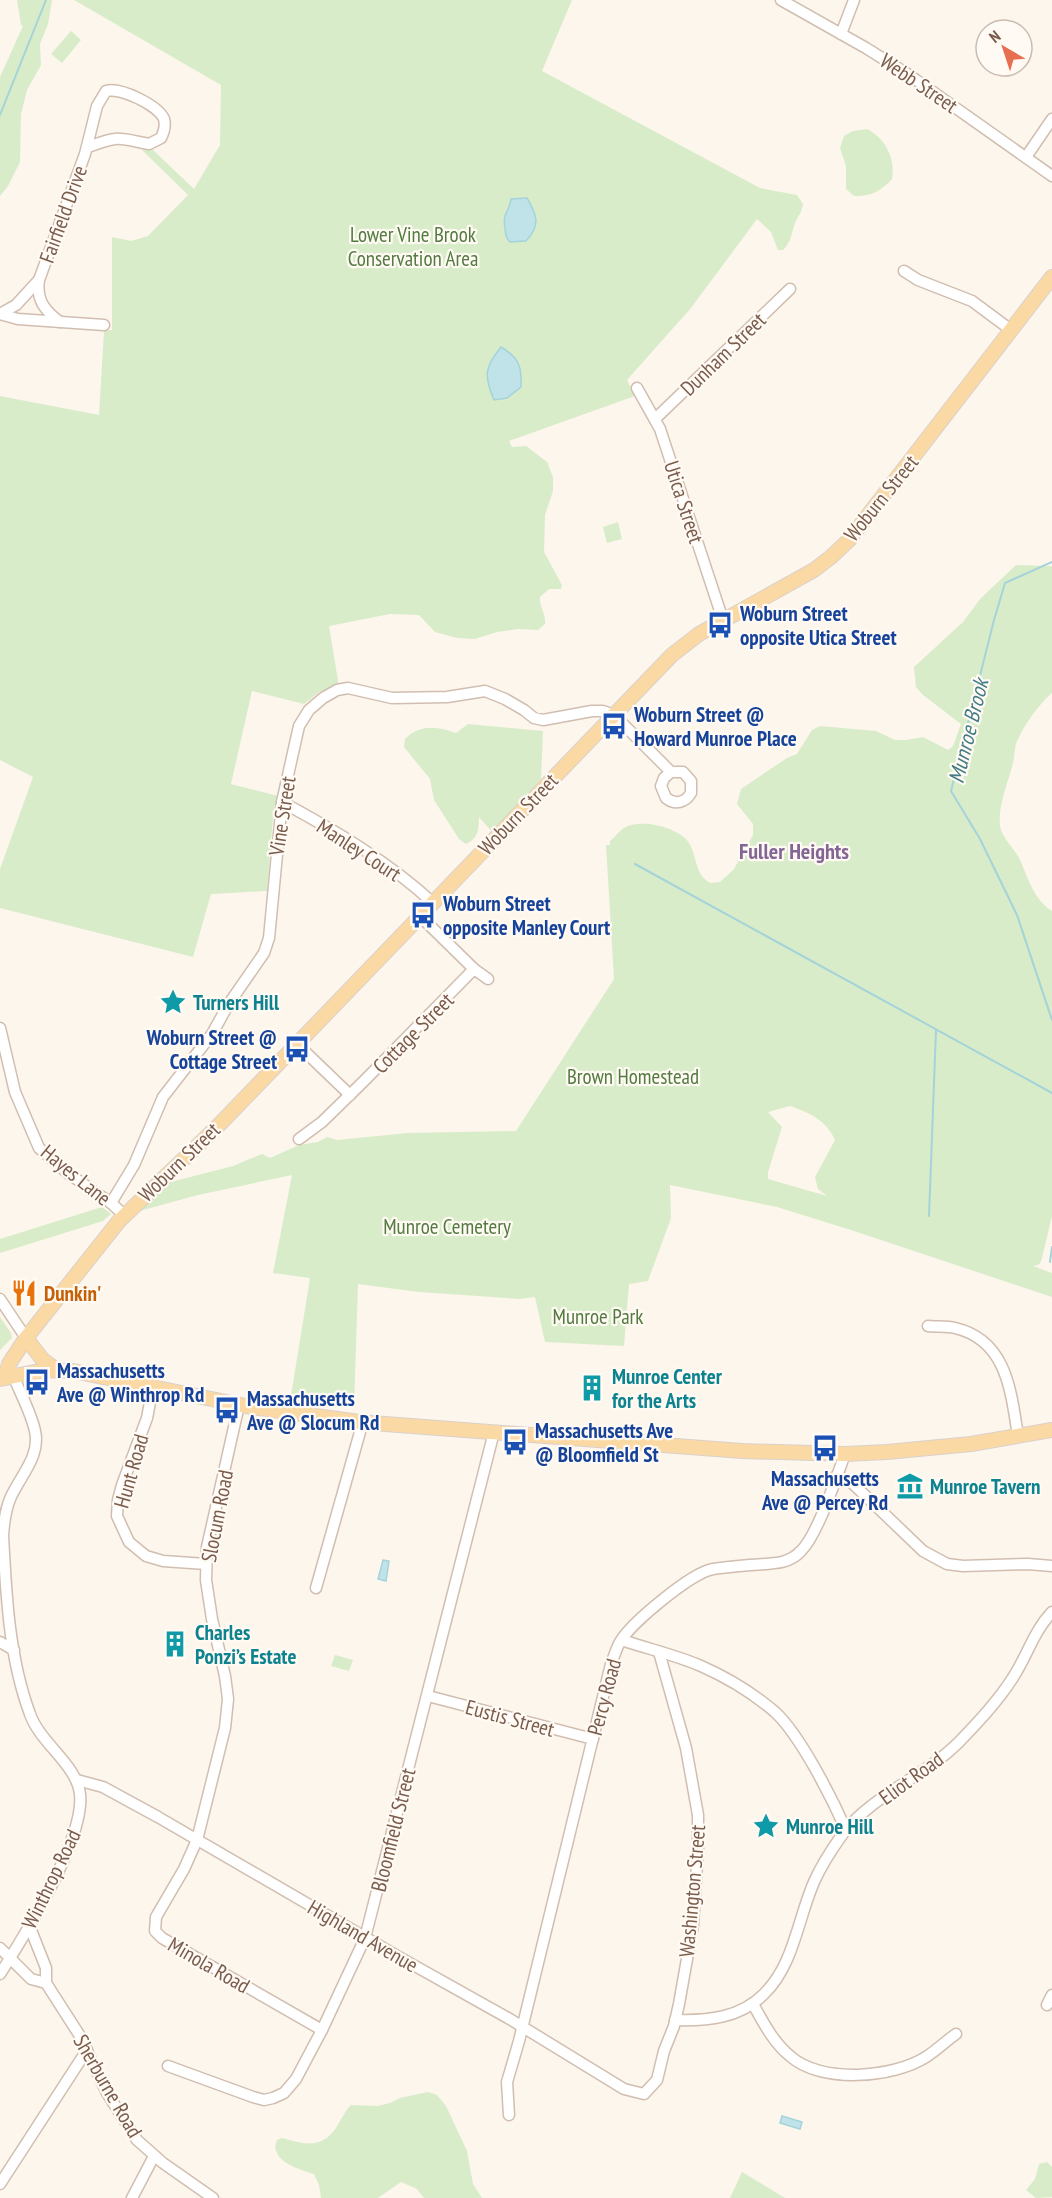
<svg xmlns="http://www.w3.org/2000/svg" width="1052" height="2198" viewBox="0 0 1052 2198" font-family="'PT Sans Narrow',sans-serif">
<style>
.green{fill:#d8ecc9;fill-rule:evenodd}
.water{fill:#bfe3e8;stroke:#a5d3da;stroke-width:1.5}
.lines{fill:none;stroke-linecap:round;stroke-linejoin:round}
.stream{stroke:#a5d3da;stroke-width:2}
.minor-casing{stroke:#d1beb0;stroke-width:13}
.major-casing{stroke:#dad1cd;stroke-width:16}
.minor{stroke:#fff;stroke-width:10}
.major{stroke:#fbd9a5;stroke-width:14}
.labels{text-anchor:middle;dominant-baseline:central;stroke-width:4.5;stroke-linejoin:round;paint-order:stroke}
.street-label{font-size:21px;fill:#7a5c4d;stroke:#fffaf3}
.park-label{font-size:21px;fill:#537a41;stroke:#fffaf3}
.transit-label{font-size:21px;font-weight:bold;fill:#164399;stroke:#fffaf3;text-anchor:start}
.culture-label{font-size:21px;font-weight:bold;fill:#0d838f;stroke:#fffaf3;text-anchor:start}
.food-label{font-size:21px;font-weight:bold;fill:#c56008;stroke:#fffaf3;text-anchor:start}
.water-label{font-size:22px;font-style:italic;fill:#437c86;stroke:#fffaf3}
.neighbourhood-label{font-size:22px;font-weight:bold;fill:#846695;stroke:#fffaf3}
</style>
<rect width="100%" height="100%" fill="#fdf6ec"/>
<g class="green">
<polygon points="17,0 52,0 48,24 40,44 41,65 27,90 21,114 20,162 8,186 0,196 0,77 23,26 21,25"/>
<path d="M74,0H572L542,71L760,188L797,195L803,204C802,212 798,216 795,223C791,234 792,241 783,250H778L771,232L757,219L691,308L627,380L635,396L509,441L512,447L526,446L547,462L553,477V491L545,515L544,552L562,585L561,589H549L540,597C539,607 546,613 545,624L538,630L518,629L497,632L475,639L457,638L435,632L419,615L390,614L329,626L339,687L319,692L304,704L252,691L231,784L278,796L273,817L267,891L211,894L193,957L0,908V869L33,777L0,760V396L99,415L104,331L112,330V237L131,241L148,236L188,195L142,150L152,149L194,189L220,145L221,85Z"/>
<polygon points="71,31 81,40 62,63 51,54"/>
<path d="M867,129C885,138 896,159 892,179C881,191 870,197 854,196L846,189V166L840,148L844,136L853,131Z"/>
<polygon points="618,522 622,539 607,543 603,527"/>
<path d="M1016,565L1052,566V693C1038,705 1025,724 1017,741C1014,748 1015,756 1013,763C1008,783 998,805 1000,826C1002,838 1013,847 1019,858C1028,877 1033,899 1052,911V1216L1041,1262L1038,1265L1033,1266L1052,1273V1297L851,1230L777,1207L670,1185L671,1218L648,1281L629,1284L624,1346L545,1342L535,1297L519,1299L419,1292L358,1284L354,1406L290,1402L310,1278L273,1273L292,1175L198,1195L136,1212L167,1183L233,1166L262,1154L270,1158L299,1145L318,1142L327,1137L337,1140L408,1133L516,1131L614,979L606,845H610V841C615,837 619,831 624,828C640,818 679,827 689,843C698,858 694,873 710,883L720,882L734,869L753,835V824L737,804L741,789L787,758L797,754L812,730L820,726L876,731L895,740H906L923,737L948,750L953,746L961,724L923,695L916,687L914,667L963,622L980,599ZM790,1106C810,1113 826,1120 835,1140L815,1177L818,1189L827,1196L768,1179V1172L782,1127L768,1112Z"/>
<path d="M468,724L543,731L541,779L492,832L479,817C479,829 478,839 466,844L459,839L434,800L430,779L404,747L405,739C419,724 439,726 456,733Z"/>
<polygon points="102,1207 111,1214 103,1221 0,1253 0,1239"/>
<polygon points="0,1317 11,1333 12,1338 0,1350"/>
<polygon points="335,1655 353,1660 349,1671 331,1666"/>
<path d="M428,2092L437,2095L446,2106L467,2151L473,2184L482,2198H424L417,2189L401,2182L378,2198H321L319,2185L314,2174C299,2170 268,2160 277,2140L282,2138C307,2145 325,2150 340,2121C344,2115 345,2111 351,2105L377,2106L390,2103L400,2098Z"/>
<polygon points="1047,2162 1052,2167 1052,2197 1036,2198 1026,2190 1035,2179 1039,2164"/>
<polygon points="742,2172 785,2198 730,2198"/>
</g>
<g class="water">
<path d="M527,198C537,215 541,225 526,241L510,242C505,236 506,235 505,228C502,213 509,213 511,199Z"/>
<path d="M501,347C519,358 522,366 521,387L507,398L494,400C484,376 484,368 501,347Z"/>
<polygon points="383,1560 389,1561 386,1581 378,1579"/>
<polygon points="782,2116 802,2122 800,2129 780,2123"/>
</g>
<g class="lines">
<g class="stream">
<polyline points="0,115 46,0"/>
<polyline points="1052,562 1005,583 994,620 951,791 980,839 1017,915 1052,1020"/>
<polyline points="635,864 1052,1093"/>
<polyline points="929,1216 936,1030"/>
<polyline points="1050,1262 1052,1247"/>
</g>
<g class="minor-casing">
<g id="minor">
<polyline points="781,0 866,48 909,75 1052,176"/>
<polyline points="841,34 854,0"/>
<polyline points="1026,157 1052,119"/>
<polyline points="904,271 918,280 972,301 1011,330"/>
<polyline points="0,314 18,319 104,325"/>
<polyline points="0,314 16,305 38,281"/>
<path d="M60,322C45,311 36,300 39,280L85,154L97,106L106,91C120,87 158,105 164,119C166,126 164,132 161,138L149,144C118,138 119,135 88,147"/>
<polyline points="637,388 660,429 723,620"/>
<polyline points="655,419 790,289"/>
<path d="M282,802C335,831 388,861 433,903"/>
<polyline points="420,916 474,969 488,979"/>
<polyline points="0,1028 15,1092 39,1148 69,1174 111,1203 124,1215"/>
<polyline points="297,1044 350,1095"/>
<polyline points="299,1139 322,1122 364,1081 474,969"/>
<path d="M111,1203L134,1165L163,1097L212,1034L228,1005L264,953L269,938L282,802L299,726L309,710L323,698L337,690L348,688L392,698L447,697L485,691L505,699L524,710L534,718L543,720L592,711H603L614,715L671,772L664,778L661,786L666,798C675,805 685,803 691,793V781L683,772H671"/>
<polyline points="0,1299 26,1338"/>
<path d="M928,1326C937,1327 947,1326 955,1328C1007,1340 1011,1392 1018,1436"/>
<polyline points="153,1387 147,1418 122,1485 118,1500 117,1516 129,1542 146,1556 163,1561 206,1564"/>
<polyline points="239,1405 207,1547 206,1580 212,1619 225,1676 228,1699 225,1728 197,1840 184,1869 156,1917 155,1931 162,1938 322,2030"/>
<polyline points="836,1476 850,1481 923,1551 947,1564 963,1566 1028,1564 1052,1566"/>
<polyline points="316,1588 360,1432 359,1422"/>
<path d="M622,1640C648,1649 676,1655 701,1666C726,1677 754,1694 775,1712C800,1735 832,1798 846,1830"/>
<polyline points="0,1642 14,1650"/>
<polyline points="428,1696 593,1739"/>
<polyline points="77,1780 103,1787 158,1817 399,1957 508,2018 624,2089 644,2094 657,2080 664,2051 674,2026 679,2004 693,1925 698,1849 698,1815 686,1748 659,1652"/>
<polyline points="29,1925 46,1968 46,1983"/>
<polyline points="0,1948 31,1979 46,1983 80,2036 107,2093 137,2140 163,2163 213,2198"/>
<path d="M0,1974C25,1935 85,1838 80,1794C77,1765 40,1743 30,1714C9,1658 6,1594 3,1535C4,1522 5,1511 10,1499C19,1477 41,1457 35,1431C31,1412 20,1393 13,1375"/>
<path d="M753,2004C763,2022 773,2042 790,2056C821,2084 893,2078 926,2057C937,2050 946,2041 956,2034"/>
<polyline points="1047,2005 1052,1995"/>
<path d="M675,2020C708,2021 740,2018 764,1994C794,1965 798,1918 814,1882C821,1866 832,1849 842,1835C870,1796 925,1777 960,1741C978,1722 998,1701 1012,1679C1027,1657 1033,1632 1052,1612"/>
<polyline points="168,2066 253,2097 264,2100 273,2098 284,2093 296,2079 322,2030 365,1938 494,1432"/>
<path d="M509,2115L507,2082L519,2041L611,1664C614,1657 616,1649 620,1642C631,1623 691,1573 713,1569C725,1567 738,1566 750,1565C769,1563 787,1566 801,1551C818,1534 836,1478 845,1454"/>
<polyline points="0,2184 87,2050"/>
<polyline points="132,2198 154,2156"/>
</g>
</g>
<g class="major-casing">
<g id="major">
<polyline points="26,1338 42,1359 55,1369"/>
<polyline points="5,1378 9,1364 26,1338 119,1221 217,1127 672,655 699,634 814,570 831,557 849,540 1052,277"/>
<polyline points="0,1379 45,1370 73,1371 251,1407 359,1422 742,1451 845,1454 887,1452 971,1444 1052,1430"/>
</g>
</g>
<use href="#minor" class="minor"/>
<use href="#major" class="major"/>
</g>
<defs>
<g id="bus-bare" transform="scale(2.07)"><path d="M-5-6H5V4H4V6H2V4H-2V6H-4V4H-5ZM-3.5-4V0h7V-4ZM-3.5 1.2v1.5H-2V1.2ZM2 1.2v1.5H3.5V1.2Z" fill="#1a4fb4" stroke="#fffaf3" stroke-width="2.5" paint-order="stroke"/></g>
<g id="sight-bare" transform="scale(2.07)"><path d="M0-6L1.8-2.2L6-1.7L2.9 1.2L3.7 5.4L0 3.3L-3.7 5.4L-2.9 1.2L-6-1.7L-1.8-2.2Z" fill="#0f9aa8" stroke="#fffaf3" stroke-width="2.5" paint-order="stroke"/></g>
<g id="restaurant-bare" transform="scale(2.07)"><path d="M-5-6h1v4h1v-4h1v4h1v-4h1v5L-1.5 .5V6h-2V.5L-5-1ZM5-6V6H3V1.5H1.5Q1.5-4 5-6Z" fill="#e8710a" stroke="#fffaf3" stroke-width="2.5" paint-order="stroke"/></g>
<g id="building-bare" transform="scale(2.07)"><path d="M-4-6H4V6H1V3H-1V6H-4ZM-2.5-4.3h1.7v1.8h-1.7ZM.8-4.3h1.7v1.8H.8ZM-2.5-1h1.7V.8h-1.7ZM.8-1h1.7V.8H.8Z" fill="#0f9aa8" stroke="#fffaf3" stroke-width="2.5" paint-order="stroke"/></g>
<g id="museum-bare" transform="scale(2.07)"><path d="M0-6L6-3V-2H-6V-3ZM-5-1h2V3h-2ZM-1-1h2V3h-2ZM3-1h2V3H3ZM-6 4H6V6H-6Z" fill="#0f9aa8" stroke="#fffaf3" stroke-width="2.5" paint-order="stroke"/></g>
</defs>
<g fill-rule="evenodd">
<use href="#bus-bare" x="720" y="625"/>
<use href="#bus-bare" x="614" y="726"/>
<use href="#bus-bare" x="423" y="915"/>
<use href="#sight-bare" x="173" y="1002"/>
<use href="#bus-bare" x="297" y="1049"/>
<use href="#restaurant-bare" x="24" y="1293"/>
<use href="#bus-bare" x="37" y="1382"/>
<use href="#building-bare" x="592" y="1388"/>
<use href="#bus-bare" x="227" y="1410"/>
<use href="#bus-bare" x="515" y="1442"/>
<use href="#bus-bare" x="825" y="1448"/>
<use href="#museum-bare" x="910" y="1486"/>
<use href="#building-bare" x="175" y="1644"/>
<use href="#sight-bare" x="766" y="1826"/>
</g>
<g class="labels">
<g class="street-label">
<text transform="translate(919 83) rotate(34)">Webb Street</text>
<text transform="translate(63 214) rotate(-70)">Fairfield Drive</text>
<text transform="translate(723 354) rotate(-44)">Dunham Street</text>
<text transform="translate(881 498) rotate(-51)">Woburn Street</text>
<text transform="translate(684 502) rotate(72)">Utica Street</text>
<text transform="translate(518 814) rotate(-46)">Woburn Street</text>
<text transform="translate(282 816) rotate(-81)">Vine Street</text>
<text transform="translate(359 850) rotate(33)">Manley Court</text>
<text transform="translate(413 1033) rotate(-45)">Cottage Street</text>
<text transform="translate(179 1162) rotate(-44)">Woburn Street</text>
<text transform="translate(76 1175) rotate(39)">Hayes Lane</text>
<text transform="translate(131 1471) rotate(-74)">Hunt Road</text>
<text transform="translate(217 1516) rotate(-79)">Slocum Road</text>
<text transform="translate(604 1697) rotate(-75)">Percy Road</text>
<text transform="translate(510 1718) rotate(15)">Eustis Street</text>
<text transform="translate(911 1778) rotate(-36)">Eliot Road</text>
<text transform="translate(393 1830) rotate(-76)">Bloomfield Street</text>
<text transform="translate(51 1879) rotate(-64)">Winthrop Road</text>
<text transform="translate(692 1891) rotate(-85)">Washington Street</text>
<text transform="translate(363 1936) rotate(30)">Highland Avenue</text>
<text transform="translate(209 1965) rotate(30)">Minola Road</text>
<text transform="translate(108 2086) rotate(60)">Sherburne Road</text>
</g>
<g class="park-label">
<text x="413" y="234">Lower Vine Brook<tspan x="413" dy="24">Conservation Area</tspan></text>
<text x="633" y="1076">Brown Homestead</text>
<text x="447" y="1226">Munroe Cemetery</text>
<text x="598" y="1316">Munroe Park</text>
</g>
<g class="transit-label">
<text x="740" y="613">Woburn Street<tspan x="740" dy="24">opposite Utica Street</tspan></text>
<text x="634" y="714">Woburn Street @<tspan x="634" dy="24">Howard Munroe Place</tspan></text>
<text x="443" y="903">Woburn Street<tspan x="443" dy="24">opposite Manley Court</tspan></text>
<text x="277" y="1037" text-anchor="end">Woburn Street @<tspan x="277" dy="24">Cottage Street</tspan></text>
<text x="57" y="1370">Massachusetts<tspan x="57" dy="24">Ave @ Winthrop Rd</tspan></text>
<text x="247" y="1398">Massachusetts<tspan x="247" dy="24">Ave @ Slocum Rd</tspan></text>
<text x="535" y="1430">Massachusetts Ave<tspan x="535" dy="24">@ Bloomfield St</tspan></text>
<text x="825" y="1478" text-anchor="middle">Massachusetts<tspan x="825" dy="24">Ave @ Percey Rd</tspan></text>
</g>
<g class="culture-label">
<text x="193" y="1002">Turners Hill</text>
<text x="612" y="1376">Munroe Center<tspan x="612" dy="24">for the Arts</tspan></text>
<text x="930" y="1486">Munroe Tavern</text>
<text x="195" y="1632">Charles<tspan x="195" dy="24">Ponzi’s Estate</tspan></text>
<text x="786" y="1826">Munroe Hill</text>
</g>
<g class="food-label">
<text x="44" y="1293">Dunkin'</text>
</g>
<g class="water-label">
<text transform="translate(968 731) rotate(-76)">Munroe Brook</text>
</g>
<g class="neighbourhood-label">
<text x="794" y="851">Fuller Heights</text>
</g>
</g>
<g transform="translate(1004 48) rotate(321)"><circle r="28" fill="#fffaf3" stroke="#cabbb1" stroke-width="1.5"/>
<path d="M0-4.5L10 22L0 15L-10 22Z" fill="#e76f51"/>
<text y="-9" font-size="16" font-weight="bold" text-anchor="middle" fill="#7a5c4d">N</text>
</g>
</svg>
